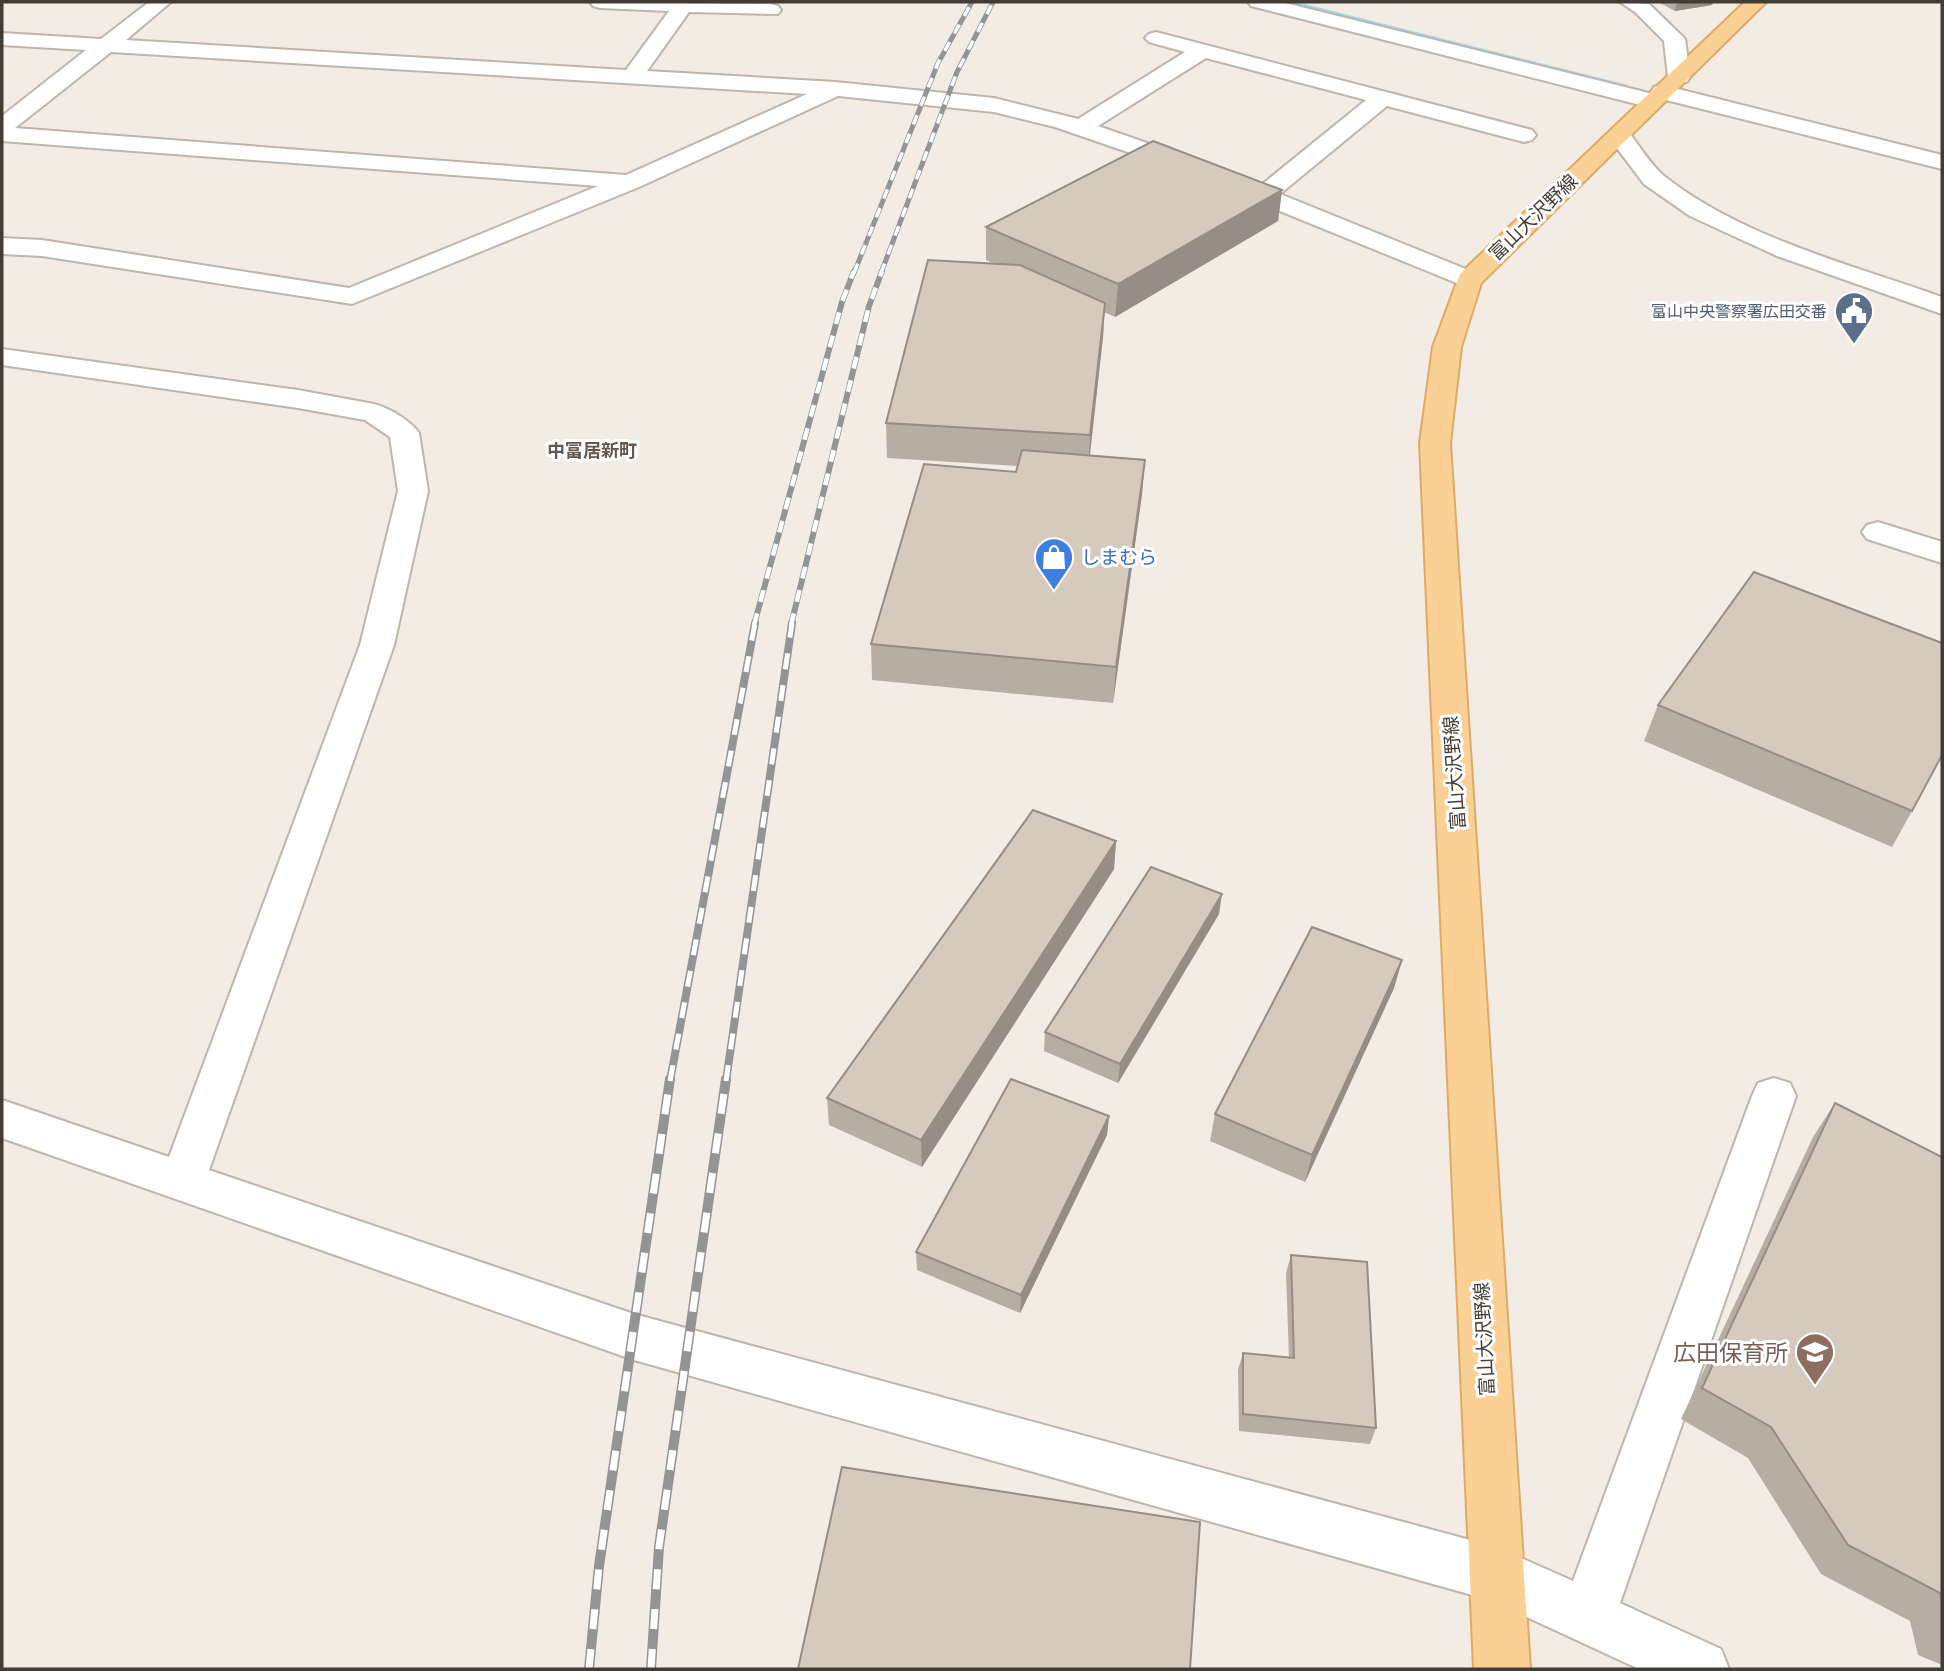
<svg xmlns="http://www.w3.org/2000/svg" width="1944" height="1671" viewBox="0 0 1944 1671" font-family="Mulish,'Noto Sans JP',sans-serif">
<style>
.lines{fill:none;stroke-linecap:round;stroke-linejoin:round}
.stream{fill:#a2d8ed;fill-rule:evenodd}
.minor-casing{stroke:#bfb5ab;stroke-width:4}
.tertiary-casing{stroke:#bfb5ab;stroke-width:4}
.primary-casing{stroke:#dfaa65;stroke-width:4}
.minor{fill:#fff;fill-rule:evenodd}
.tertiary{fill:#fff;fill-rule:evenodd}
.primary{fill:#fad095;fill-rule:evenodd}
.rail-far3-casing{stroke:#949494;stroke-width:5}
.rail-far2-casing{stroke:#949494;stroke-width:6}
.rail-far1-casing{stroke:#949494;stroke-width:8}
.rail-casing{stroke:#949494;stroke-width:10}
.rail-far3{stroke:#fff;stroke-width:3.5;stroke-dasharray:10;stroke-linecap:butt}
.rail-far2{stroke:#fff;stroke-width:4.5;stroke-dasharray:12;stroke-linecap:butt}
.rail-far1{stroke:#fff;stroke-width:5;stroke-dasharray:16;stroke-linecap:butt}
.rail{stroke:#fff;stroke-width:7;stroke-dasharray:20;stroke-linecap:butt}
.wall{fill:#b8ada3}
.shaded-wall{fill:#968d84}
.building{fill:#d6c9bd;stroke:#968d84;stroke-width:2}
.labels{text-anchor:middle;dominant-baseline:central;stroke-width:6;stroke-linejoin:round;paint-order:stroke}
.far-service-label{font-size:16px;fill:#4e5e75;stroke:#fff;text-anchor:end}
.far-neighbourhood-label{font-size:18px;font-weight:bold;fill:#66584c;stroke:#fff}
.street-label{font-size:19px;fill:#433c35;stroke:#fff}
.shop-label{font-size:19px;fill:#366cbe;stroke:#fff;text-anchor:start}
.near-education-label{font-size:23px;fill:#785e54;stroke:#fff;text-anchor:end}
</style>
<rect width="100%" height="100%" fill="#f2ece4"/>
<g class="lines">
<polygon class="stream" points="1282,2 1297,2 1628,85 1623,88"/>
<g class="minor-casing">
<g id="minor">
<path d="M149,2H171L126,40L626,70L669,11L600,8L593,6L590,2L771,4L778,6L781,10L778,14L689,12L647,71L835,82L994,98L1078,119L1185,52L1149,42L1145,38L1149,34L1156,32L1532,130L1536,135L1532,140L1524,142L1387,106L1280,194L1478,274L1482,280L1478,286L1469,288L1174,168L1055,127L994,112L838,96L639,187L352,304L42,256L2,254V238L42,240L349,288L598,186L2,141V116L86,50L2,45V33L101,39ZM111,52L807,94L626,175L15,128ZM1206,58L1366,100L1260,186L1190,158L1098,126Z"/>
<polygon points="1248,2 1281,2 1653,94 1651,92 1654,87 1662,85 1942,155 1942,169 1662,99 1663,101 1660,106 1652,108 1251,6"/>
<path d="M2,349L298,390L374,404C389,408 410,420 419,433L428,491L394,645L209,1170L634,1314L1496,1547L1573,1581L1752,1096L1758,1083L1774,1078L1790,1083L1796,1096L1620,1603L1721,1649L1729,1669H1639L1490,1600L634,1360L2,1138V1100L169,1157L360,645L398,491L390,437L365,420L298,408L2,365Z"/>
<polygon points="1878,522 1942,542 1942,563 1867,539 1862,532 1867,525"/>
</g>
</g>
<g class="tertiary-casing">
<g id="tertiary">
<polygon points="1620,2 1649,4 1681,35 1685,39 1690,77 1687,82 1671,82 1668,77 1664,41 1635,12"/>
<path d="M1619,128L1627,130C1639,145 1650,164 1664,176C1743,238 1849,264 1942,297V314L1777,256L1690,216L1644,184L1607,135L1611,130Z"/>
</g>
</g>
<g class="primary-casing">
<polygon id="primary" points="1745,2 1766,2 1481,283 1461,347 1450,443 1530,1669 1474,1669 1420,443 1433,347 1460,274"/>
</g>
<use href="#minor" class="minor"/>
<use href="#tertiary" class="tertiary"/>
<use href="#primary" class="primary"/>
<g class="rail-far3-casing">
<g id="rail-far3">
<polyline points="854,273 938,63 972,2"/>
<polyline points="881,273 957,72 993,2"/>
</g>
</g>
<g class="rail-far2-casing">
<g id="rail-far2">
<polyline points="754,625 842,302 854,271"/>
<polyline points="791,625 869,306 882,271"/>
</g>
</g>
<g class="rail-far1-casing">
<g id="rail-far1">
<polyline points="670,1081 755,623"/>
<polyline points="726,1081 792,623"/>
</g>
</g>
<g class="rail-casing">
<g id="rail">
<polyline points="589,1669 599,1566 670,1079"/>
<polyline points="651,1669 659,1547 726,1079"/>
</g>
</g>
<use href="#rail-far3" class="rail-far3"/>
<use href="#rail-far2" class="rail-far2"/>
<use href="#rail-far1" class="rail-far1"/>
<use href="#rail" class="rail"/>
</g>
<g class="wall">
<polygon points="1658,2 1713,2 1712,5 1675,11"/>
<polygon points="1282,190 1278,221 1115,317 1104,312 1103,337 1090,455 1145,460 1142,494 1113,703 872,680 871,644 1016,472 1018,466 887,458 886,423 995,264 986,260 986,227"/>
<polygon points="1658,705 1912,811 1892,847 1644,741"/>
<polygon points="1116,841 1114,869 922,1167 829,1125 827,1098"/>
<polygon points="1219,914 1118,1083 1044,1051 1045,1032"/>
<polygon points="1402,960 1394,988 1305,1182 1210,1141 1215,1114"/>
<polygon points="1835,1103 1942,1157 1942,1665 1918,1655 1910,1621 1821,1574 1748,1458 1681,1419 1813,1137"/>
<polygon points="1109,1116 1107,1135 1020,1313 917,1270 916,1252"/>
<polygon points="1291,1255 1376,1428 1370,1444 1239,1431 1238,1370 1243,1353 1289,1357 1286,1273"/>
</g>
<g class="shaded-wall">
<polygon points="1677,2 1713,2 1712,5 1675,11"/>
<polygon points="1282,190 1278,221 1115,317 1118,284"/>
<polygon points="1105,303 1103,337 1088,470 1090,435"/>
<polygon points="1145,460 1142,494 1113,703 1116,667"/>
<polygon points="1116,841 1114,869 922,1167 921,1140"/>
<polygon points="1222,894 1219,914 1118,1083 1120,1064"/>
<polygon points="1402,960 1394,988 1305,1182 1312,1155"/>
<polygon points="1109,1116 1107,1135 1020,1313 1021,1295"/>
</g>
<g class="building">
<polygon points="1153,141 1282,190 1118,284 986,227"/>
<polygon points="928,260 1020,265 1105,303 1090,435 886,423"/>
<polygon points="1022,450 1145,460 1116,667 871,644 924,464 1016,472"/>
<polygon points="1754,572 1942,643 1942,755 1912,811 1658,705"/>
<polygon points="1033,810 1116,841 921,1140 827,1098"/>
<polygon points="1151,867 1222,894 1120,1064 1045,1032"/>
<polygon points="1312,927 1402,960 1312,1155 1215,1114"/>
<polygon points="1011,1079 1109,1116 1021,1295 916,1252"/>
<polygon points="1835,1103 1942,1157 1942,1602 1940,1593 1848,1545 1771,1427 1702,1388"/>
<polygon points="1291,1255 1367,1262 1376,1428 1243,1414 1243,1353 1294,1358"/>
<polygon points="842,1467 1200,1522 1190,1669 798,1669"/>
</g>
<defs>
<g id="civic-pin" transform="scale(2.0125)"><path d="M0 17L-7.5 6A9.5 9.5 0 1 1 7.5 6Z" fill="#5c6f8a" stroke="#fff"/><path d="M-.6-6.5H3V-4.5H.6V-3L4-1V1h2V6H-6V1h2V-1L-.6-3ZM-1.2 2.5V6h2.4V2.5Z" fill="#fff"/></g>
<g id="shop-pin" transform="scale(2.0125)"><path d="M0 17L-7.5 6A9.5 9.5 0 1 1 7.5 6Z" fill="#3f7fe0" stroke="#fff"/><path d="M-5-2.5h2.3a2.7 3.5 0 0 1 5.4 0H5L5.5 6h-11ZM-1.5-2.5h3a1.5 2.3 0 0 0-3 0Z" fill="#fff"/></g>
<g id="school-pin" transform="scale(2.0125)"><path d="M0 17L-7.5 6A9.5 9.5 0 1 1 7.5 6Z" fill="#8d6e63" stroke="#fff"/><path d="M0-5L7-2L0 1L-7-2ZM-4 1L0 2.5L4 1V4Q0 6-4 4Z" fill="#fff"/></g>
</defs>
<g fill-rule="evenodd">
<use href="#civic-pin" x="1854" y="311"/>
<use href="#shop-pin" x="1054" y="557"/>
<use href="#school-pin" x="1815" y="1352"/>
</g>
<g class="labels">
<g class="far-service-label">
<text x="1827" y="311">富山中央警察署広田交番</text>
</g>
<g class="far-neighbourhood-label">
<text x="592" y="450">中冨居新町</text>
</g>
<g class="street-label">
<text transform="translate(1533 217) rotate(-44)">富山大沢野線</text>
<text transform="translate(1454 773) rotate(-94)">富山大沢野線</text>
<text transform="translate(1484 1339) rotate(-93)">富山大沢野線</text>
</g>
<g class="shop-label">
<text x="1081" y="557">しまむら</text>
</g>
<g class="near-education-label">
<text x="1788" y="1352">広田保育所</text>
</g>
</g>
<rect width="1944" height="1671" fill="none" stroke="#433c35" stroke-width="7"/>
</svg>
